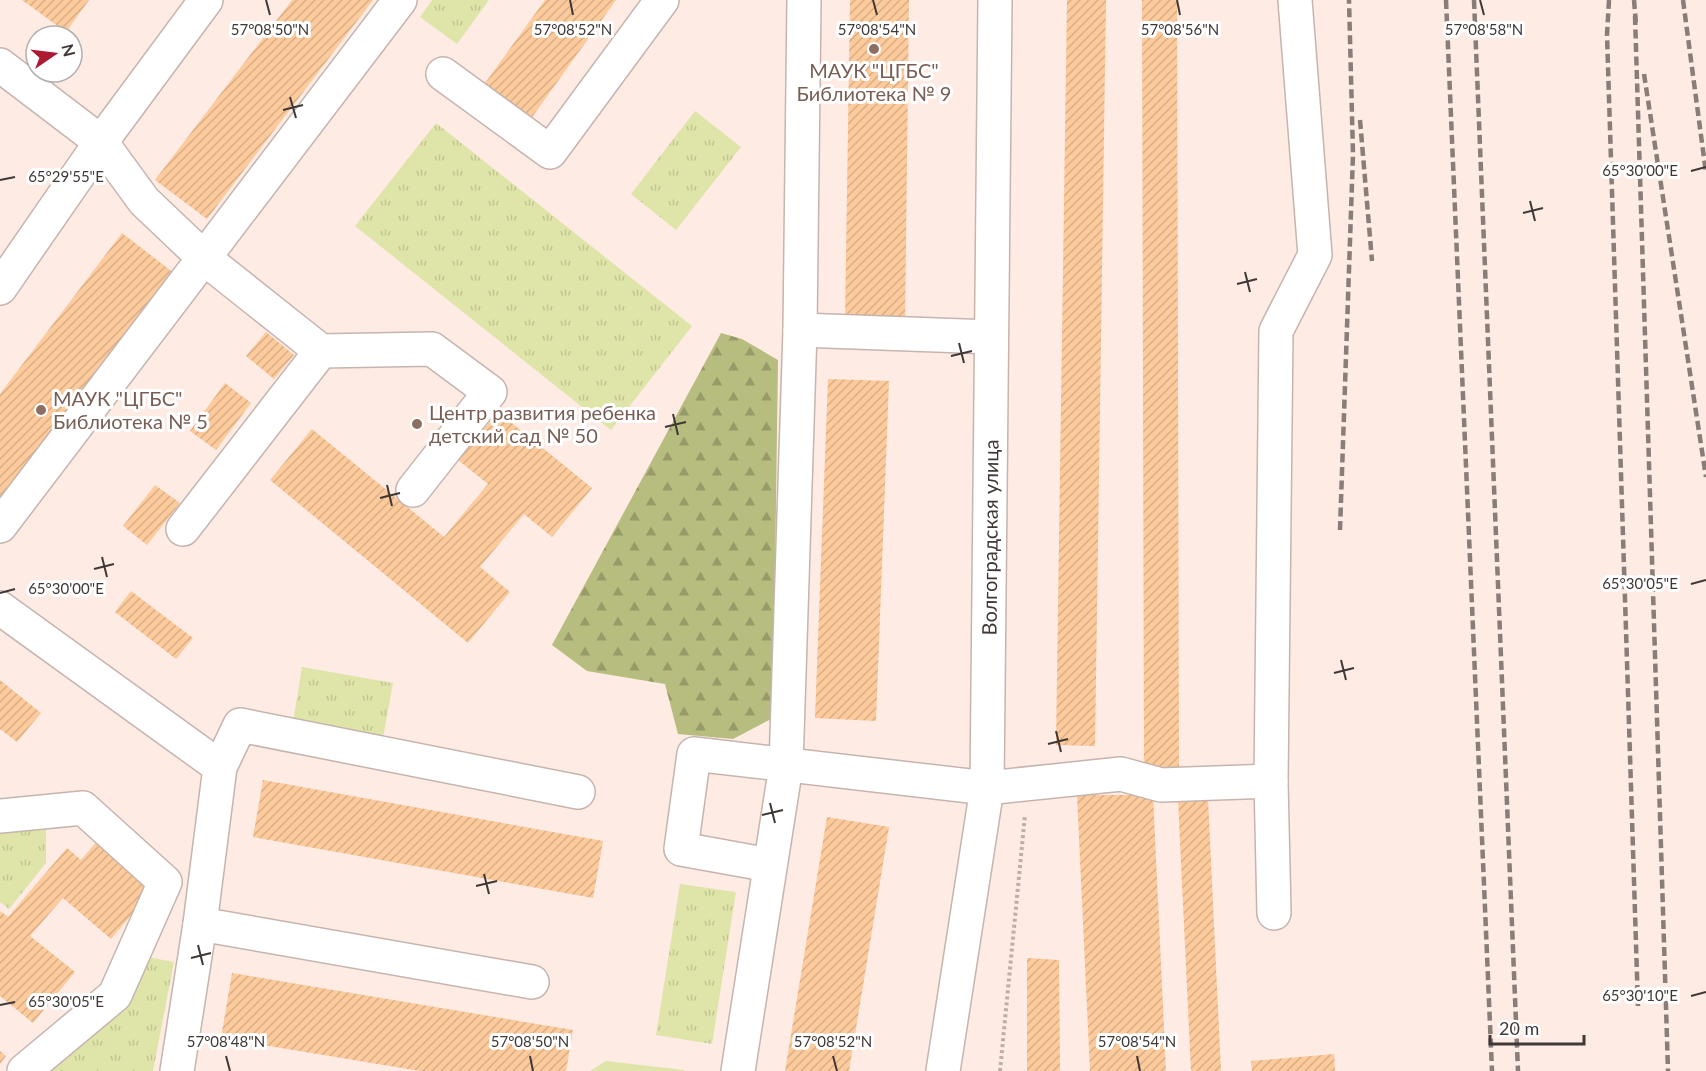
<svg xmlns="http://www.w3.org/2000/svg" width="1706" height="1071" viewBox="0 0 1706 1071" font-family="Lato,sans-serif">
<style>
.grass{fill:url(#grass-tufts)}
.forest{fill:url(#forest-firs)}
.pitch{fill:#dfe5a9}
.building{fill:url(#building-hatch)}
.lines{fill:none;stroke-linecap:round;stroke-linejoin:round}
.minor-casing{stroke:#c6b4ae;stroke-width:36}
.path{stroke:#bdaea9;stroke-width:4;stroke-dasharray:3 3;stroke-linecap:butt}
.minor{stroke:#fff;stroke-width:33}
.rail{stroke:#887d79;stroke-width:4.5;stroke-dasharray:9 4.5;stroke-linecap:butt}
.ticks{fill:none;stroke:#3f3836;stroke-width:2}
.education-dot{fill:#8d6e63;stroke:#fff;stroke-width:2}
.labels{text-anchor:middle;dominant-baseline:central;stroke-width:6;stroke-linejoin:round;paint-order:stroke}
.education-label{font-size:20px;fill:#785e54;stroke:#fff;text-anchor:start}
.street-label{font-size:20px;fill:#3f3836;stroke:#fff}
.ticks-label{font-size:15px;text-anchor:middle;fill:#3f3836;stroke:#fff;stroke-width:6;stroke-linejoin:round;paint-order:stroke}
</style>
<defs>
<pattern id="grass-tufts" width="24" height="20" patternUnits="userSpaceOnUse" patternTransform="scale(1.5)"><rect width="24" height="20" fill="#dfe5a9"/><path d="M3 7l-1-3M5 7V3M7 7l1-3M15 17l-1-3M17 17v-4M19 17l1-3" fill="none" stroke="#c0c592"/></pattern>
<pattern id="forest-firs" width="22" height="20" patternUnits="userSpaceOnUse" patternTransform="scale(1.5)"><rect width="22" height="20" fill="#b7bd7e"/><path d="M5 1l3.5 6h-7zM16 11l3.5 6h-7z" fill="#969b68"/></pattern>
<pattern id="building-hatch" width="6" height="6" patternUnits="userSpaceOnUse" patternTransform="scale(1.5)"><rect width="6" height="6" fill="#fcca9b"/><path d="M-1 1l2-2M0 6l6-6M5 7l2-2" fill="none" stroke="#d9ae86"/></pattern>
</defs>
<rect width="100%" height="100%" fill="#fdebe4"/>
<g class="grass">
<polygon points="432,0 489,0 457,44 420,17"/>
<polygon points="695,111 741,147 676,230 631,194"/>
<polygon points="436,123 692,326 611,430 355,226"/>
<polygon points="302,667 393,683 383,738 293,722"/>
<polygon points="46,822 46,863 9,909 0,902 0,827"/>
<polygon points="680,884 736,892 712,1044 656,1035"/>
<polygon points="142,956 174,962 153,1071 50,1071 124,1002"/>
</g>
<polygon class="forest" points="721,333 742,339 778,360 773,718 733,739 678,734 665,684 587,671 552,645"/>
<polygon class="pitch" points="606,1061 684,1070 685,1071 590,1071"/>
<g class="building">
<polygon points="22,0 89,0 66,32"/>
<polygon points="292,0 373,0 207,219 155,180"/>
<polygon points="545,0 616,0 530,120 483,86"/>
<polygon points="850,0 909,0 905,322 845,321"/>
<polygon points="1067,0 1106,0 1095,746 1056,745"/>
<polygon points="1142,0 1177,0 1179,774 1144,774"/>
<polygon points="122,233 175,274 0,506 0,394"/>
<polygon points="266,332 294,355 274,379 246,356"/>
<polygon points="828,379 889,381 876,721 815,718"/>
<polygon points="225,383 251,403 216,450 190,431"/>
<polygon points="498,412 592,488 552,537 524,514 480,567 510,592 468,643 270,480 312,429 444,537 488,484 458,460"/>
<polygon points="155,485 180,503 147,545 123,526"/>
<polygon points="131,591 193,638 176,659 115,612"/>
<polygon points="0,680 41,713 17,742 0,729"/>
<polygon points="263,780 603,841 593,898 253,837"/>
<polygon points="1077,795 1153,795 1166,1071 1090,1071"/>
<polygon points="1208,799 1221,1071 1191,1071 1178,800"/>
<polygon points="827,817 889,827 849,1071 785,1071"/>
<polygon points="99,839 155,887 111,939 63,898 30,936 75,972 33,1023 0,996 0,911 8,917 67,848 81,860"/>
<polygon points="1027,958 1059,960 1060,1071 1027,1071"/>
<polygon points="232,973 573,1030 566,1071 420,1071 221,1038"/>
<polygon points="0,1051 6,1056 0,1064"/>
<polygon points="1334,1054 1335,1071 1252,1071 1251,1061"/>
</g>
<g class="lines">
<g class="minor-casing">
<g id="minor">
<polyline points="0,65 101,142 144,201 204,258 321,351 432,349 490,392 413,490"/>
<polyline points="443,74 550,152 662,0"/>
<polyline points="0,288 101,142 206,0"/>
<polyline points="800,330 991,337"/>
<polyline points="0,526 400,0"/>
<polyline points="183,529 321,351"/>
<polyline points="0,608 220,767 200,924 177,1071"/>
<polyline points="220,767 240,725 578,792"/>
<polyline points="1271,781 1276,331 1315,255 1295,0"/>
<polyline points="0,816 83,808 165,882 115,995 24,1071"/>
<polyline points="770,865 681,849 694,754 987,788 1121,774 1161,785 1271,781 1274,913"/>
<polyline points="200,924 532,982"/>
<polyline points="738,1071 786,766 800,330 804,0"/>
<path id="s1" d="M943,1071L987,788L995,0"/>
</g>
</g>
<polyline class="path" points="1000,1071 1025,815"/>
<use href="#minor" class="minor"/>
<g class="rail">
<polyline points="1446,0 1492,1071"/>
<polyline points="1474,0 1518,1071"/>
<polyline points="1609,0 1607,35 1638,1006"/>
<polyline points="1634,0 1636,24"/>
<polyline points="1683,0 1706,173"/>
<polyline points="1635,16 1668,1071"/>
<polyline points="1644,74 1706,477"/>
<polyline points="1360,120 1372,261"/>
<polyline points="1340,530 1353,154 1349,0"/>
</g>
</g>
<path class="ticks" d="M266,0L270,15M570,0L573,15M873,0L877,15M1177,0L1180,15M1480,0L1484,15M290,97L296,118M283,110L303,105M1691,171L1706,167M0,180L15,177M1530,201L1535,221M1523,213L1543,208M1245,272L1250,292M1237,284L1257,279M959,343L964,363M951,356L972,351M673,414L678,435M665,427L686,422M387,485L392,506M380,498L400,493M102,557L107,577M94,569L114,564M1691,584L1706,580M0,593L15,589M1341,660L1346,680M1334,673L1354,668M1056,731L1061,752M1048,744L1068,739M770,803L775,823M762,815L783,810M484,874L489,894M476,886L497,881M198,945L203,965M191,958L211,953M1691,996L1706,992M0,1005L15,1002M226,1056L230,1071M530,1056L533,1071M833,1056L837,1071M1137,1056L1140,1071"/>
<g class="education-dot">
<circle cx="874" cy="49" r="6"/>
<circle cx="41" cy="410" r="6"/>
<circle cx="417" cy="424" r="6"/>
</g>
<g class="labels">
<g class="education-label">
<text x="874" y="70" text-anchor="middle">МАУК "ЦГБС"<tspan x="874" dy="23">Библиотека № 9</tspan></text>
<text x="53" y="398">МАУК "ЦГБС"<tspan x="53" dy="23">Библиотека № 5</tspan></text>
<text x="429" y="412">Центр развития ребенка<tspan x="429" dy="23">детский сад № 50</tspan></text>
</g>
<g class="street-label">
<text stroke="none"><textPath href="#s1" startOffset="537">Волгоградская улица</textPath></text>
</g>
</g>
<g class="ticks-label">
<text x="1484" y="35">57°08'58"N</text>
<text x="270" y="35">57°08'50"N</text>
<text x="573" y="35">57°08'52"N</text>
<text x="877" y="35">57°08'54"N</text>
<text x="1180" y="35">57°08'56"N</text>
<text x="1640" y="176">65°30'00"E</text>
<text x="66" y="182">65°29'55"E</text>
<text x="1640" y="589">65°30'05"E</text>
<text x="66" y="594">65°30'00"E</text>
<text x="1640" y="1001">65°30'10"E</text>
<text x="66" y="1007">65°30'05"E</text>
<text x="226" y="1047">57°08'48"N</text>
<text x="530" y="1047">57°08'50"N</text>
<text x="833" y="1047">57°08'52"N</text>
<text x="1137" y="1047">57°08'54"N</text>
</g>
<g transform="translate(54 54) rotate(76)"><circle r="28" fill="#ffffff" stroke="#b2afaf" stroke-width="1.5"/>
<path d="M0-4.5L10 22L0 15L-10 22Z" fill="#ad1833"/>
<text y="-9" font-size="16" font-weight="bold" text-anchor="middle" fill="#3f3836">N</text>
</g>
<path d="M1490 1035v9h94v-9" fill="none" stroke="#3f3836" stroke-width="3"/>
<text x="1499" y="1035" font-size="18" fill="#3f3836" stroke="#ffffff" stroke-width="4.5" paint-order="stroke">20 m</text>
</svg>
